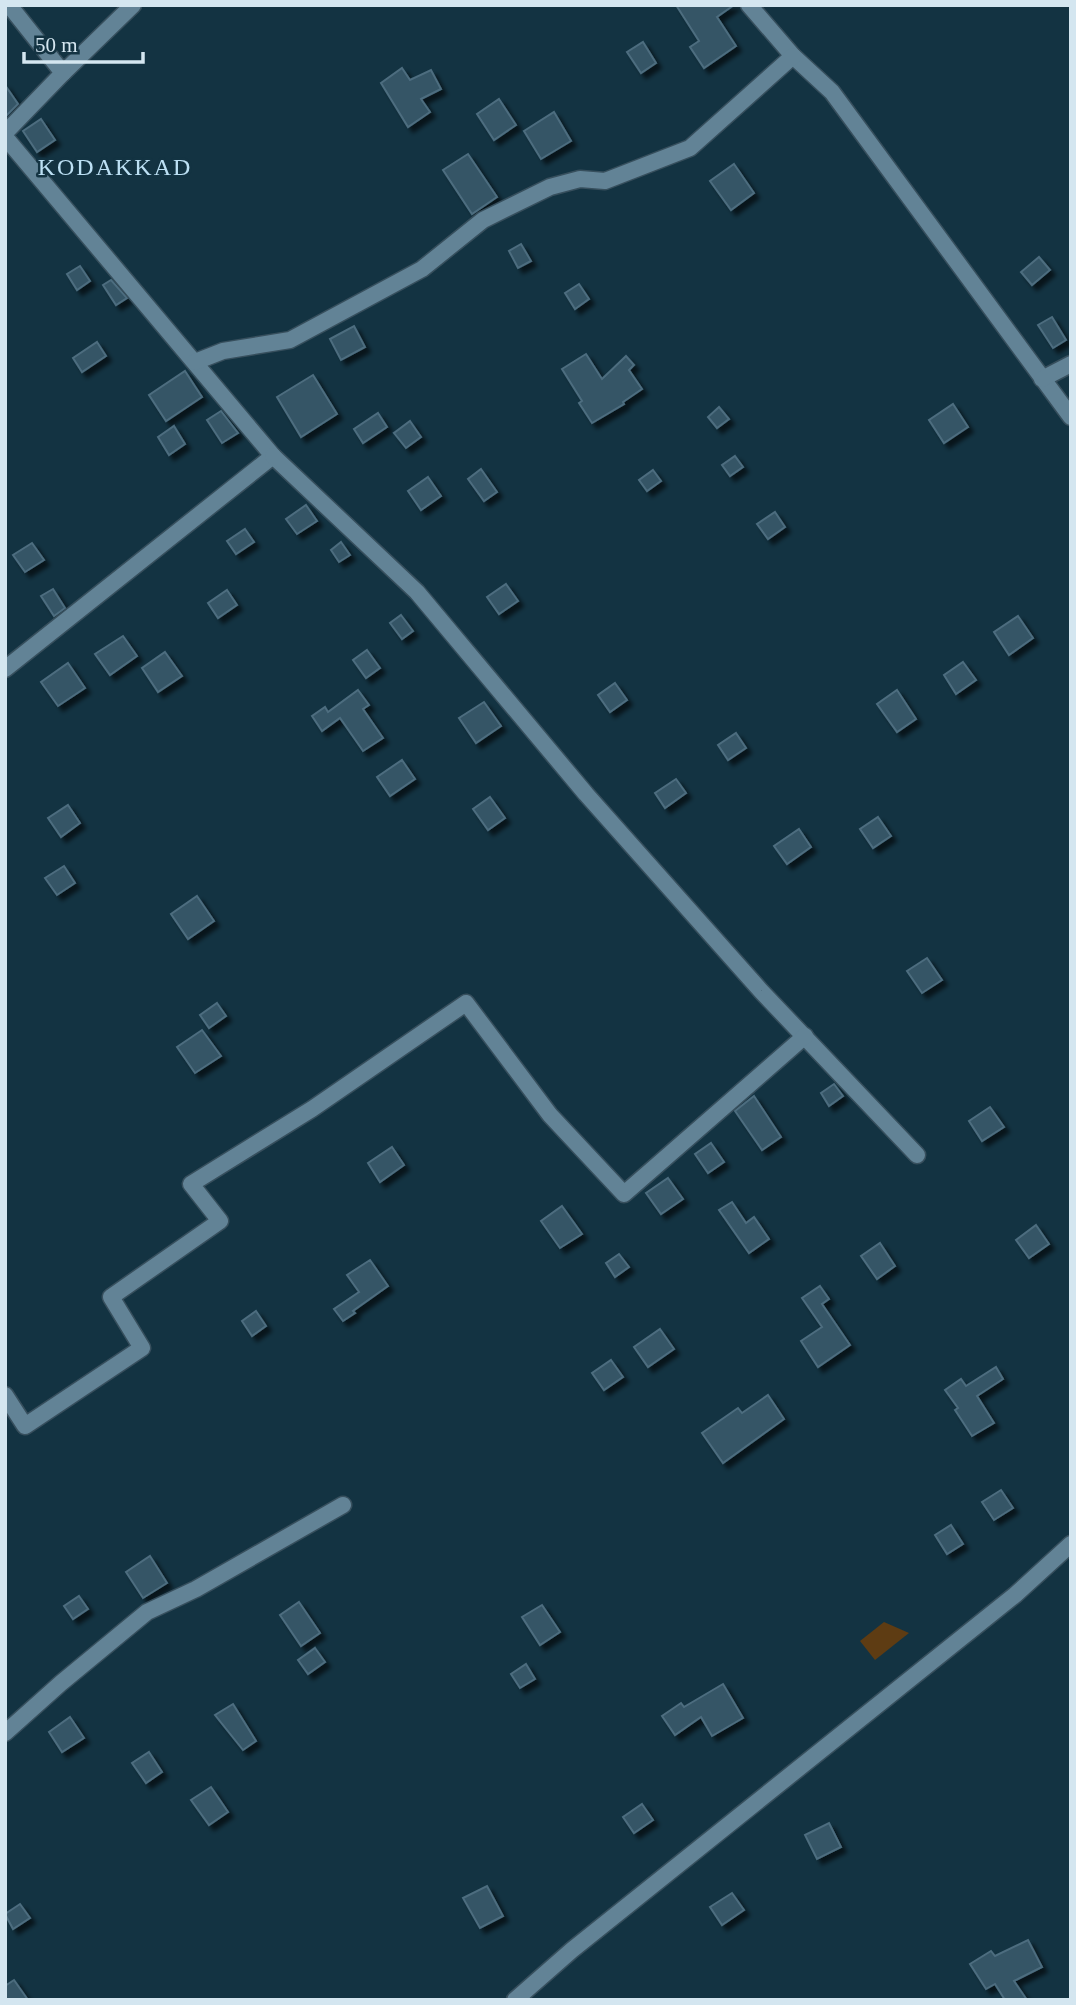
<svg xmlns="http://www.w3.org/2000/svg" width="1076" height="2005" viewBox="0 0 1076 2005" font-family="Georgia,serif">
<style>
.green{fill:#5e3c13}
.building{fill:#355566;stroke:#4d6d7f;stroke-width:2;filter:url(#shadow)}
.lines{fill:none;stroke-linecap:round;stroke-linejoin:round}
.street-casing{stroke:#374f5d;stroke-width:19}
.street{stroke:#628396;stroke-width:16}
.labels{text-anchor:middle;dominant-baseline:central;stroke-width:5;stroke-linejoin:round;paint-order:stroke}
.quarter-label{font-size:24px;letter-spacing:2px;fill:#bce0f4;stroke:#133342}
</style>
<defs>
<filter id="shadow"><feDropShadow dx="5" dy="5" stdDeviation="2" flood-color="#0009"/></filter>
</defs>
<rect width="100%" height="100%" fill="#133342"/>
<polygon class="green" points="884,1622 909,1633 875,1660 860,1641"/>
<g class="building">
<polygon points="676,5 734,5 717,17 736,46 704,68 690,47 699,41"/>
<polygon points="643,42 656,63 641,73 627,52"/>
<polygon points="402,68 410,80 431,70 441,89 421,99 430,112 408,127 381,83"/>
<polygon points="5,85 18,104 5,117"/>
<polygon points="499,99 516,125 494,140 477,114"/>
<polygon points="554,112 571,141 541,159 524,131"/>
<polygon points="41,119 55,140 37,152 23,131"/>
<polygon points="468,154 497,197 472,214 443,170"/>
<polygon points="734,164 754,193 731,210 710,181"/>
<polygon points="521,244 531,261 518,268 509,251"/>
<polygon points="1039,257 1050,270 1032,285 1021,272"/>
<polygon points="80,266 90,281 77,290 67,274"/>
<polygon points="111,280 127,298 116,305 103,285"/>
<polygon points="579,284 589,299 575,309 565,293"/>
<polygon points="1052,317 1066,340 1053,348 1038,325"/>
<polygon points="354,326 365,347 341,360 330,339"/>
<polygon points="97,342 106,356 82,372 73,358"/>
<polygon points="586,354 602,379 626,356 634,365 629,370 642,389 623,402 624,404 592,423 579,403 582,401 562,369"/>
<polygon points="185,371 202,397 166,421 149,395"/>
<polygon points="313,375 337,414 301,437 277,397"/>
<polygon points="953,404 968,427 944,443 929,420"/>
<polygon points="719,407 729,419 717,428 708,417"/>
<polygon points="221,411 238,433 222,443 207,420"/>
<polygon points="378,413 387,427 363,443 354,429"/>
<polygon points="410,421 421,437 406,448 394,433"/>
<polygon points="174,426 185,444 169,455 158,437"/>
<polygon points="735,456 743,467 730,476 722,465"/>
<polygon points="481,469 497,492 484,501 468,479"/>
<polygon points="653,470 661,481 647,491 639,480"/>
<polygon points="428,477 441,496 421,510 408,491"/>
<polygon points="306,505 317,521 297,534 286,519"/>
<polygon points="775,512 785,527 768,539 757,524"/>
<polygon points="245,529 254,542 236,554 227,541"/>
<polygon points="341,542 350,555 339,562 331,550"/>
<polygon points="32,543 44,560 25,572 13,555"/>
<polygon points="506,584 518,601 499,614 487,597"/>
<polygon points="53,589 65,608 54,616 41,596"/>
<polygon points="227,590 237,605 218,618 208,603"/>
<polygon points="401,615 413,631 402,639 390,623"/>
<polygon points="1018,616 1033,638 1009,655 994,632"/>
<polygon points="123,636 137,656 110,675 95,654"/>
<polygon points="367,650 380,668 366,678 353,660"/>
<polygon points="165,652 182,676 158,692 142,668"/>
<polygon points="963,662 976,680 956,694 944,675"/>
<polygon points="68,663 85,688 58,706 41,682"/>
<polygon points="615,683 627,700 610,712 598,695"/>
<polygon points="358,690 369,705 363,709 383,738 363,751 340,718 322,731 312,716 325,707 328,712"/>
<polygon points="897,690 916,719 897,732 877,704"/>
<polygon points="484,702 501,726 476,743 459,718"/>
<polygon points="736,733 746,748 728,760 718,745"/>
<polygon points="402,760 415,779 390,796 377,777"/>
<polygon points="676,779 686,793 665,808 655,793"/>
<polygon points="490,797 505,818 488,830 473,809"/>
<polygon points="68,805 80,823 61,837 48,818"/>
<polygon points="878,817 891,836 873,848 860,829"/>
<polygon points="799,829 811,847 787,864 774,846"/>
<polygon points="64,866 75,883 57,895 45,878"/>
<polygon points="197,896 214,921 188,939 171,914"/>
<polygon points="927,958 942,980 922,993 907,971"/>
<polygon points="217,1003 226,1016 209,1028 200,1015"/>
<polygon points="202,1030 221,1056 195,1073 177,1047"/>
<polygon points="834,1084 843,1096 829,1106 821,1093"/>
<polygon points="754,1096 781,1137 762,1150 735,1111"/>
<polygon points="990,1107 1004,1127 982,1141 969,1121"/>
<polygon points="711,1143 724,1162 708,1173 695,1154"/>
<polygon points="392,1147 404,1165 380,1182 368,1163"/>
<polygon points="668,1178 683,1199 661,1214 646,1193"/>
<polygon points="732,1202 746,1223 754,1217 769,1239 749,1253 719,1210"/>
<polygon points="562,1206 582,1234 560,1248 541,1221"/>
<polygon points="1036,1225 1049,1244 1029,1258 1016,1240"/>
<polygon points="880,1243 895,1266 877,1279 861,1256"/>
<polygon points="619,1254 629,1267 615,1277 606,1263"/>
<polygon points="370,1260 388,1286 353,1311 355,1313 343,1321 334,1309 359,1292 347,1275"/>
<polygon points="820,1286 829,1299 822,1304 850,1345 818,1367 801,1341 822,1327 802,1298"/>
<polygon points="256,1311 266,1326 252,1336 242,1321"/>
<polygon points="660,1329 674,1349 648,1367 634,1347"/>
<polygon points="611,1360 623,1377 604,1390 592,1373"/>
<polygon points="996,1367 1003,1379 977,1396 994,1423 972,1436 955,1410 958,1408 945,1390 961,1379 966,1386"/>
<polygon points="768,1395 784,1419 723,1463 702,1433 738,1408 742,1413"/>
<polygon points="1001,1490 1013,1508 994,1520 982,1502"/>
<polygon points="951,1525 963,1544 947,1554 935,1535"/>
<polygon points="150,1556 167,1583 143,1598 126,1572"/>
<polygon points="79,1596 88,1609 73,1619 64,1606"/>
<polygon points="299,1602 320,1633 301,1646 280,1615"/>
<polygon points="542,1605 560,1632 540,1645 522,1617"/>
<polygon points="315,1648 325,1662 308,1674 298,1660"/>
<polygon points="526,1664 535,1679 520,1688 511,1674"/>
<polygon points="723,1684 743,1718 712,1736 701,1717 675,1735 662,1716 681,1703 684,1707"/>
<polygon points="233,1704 256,1741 243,1750 215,1715"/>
<polygon points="70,1717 84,1738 62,1752 49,1732"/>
<polygon points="149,1752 162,1772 146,1783 132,1763"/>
<polygon points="211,1787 228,1812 209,1825 191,1800"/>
<polygon points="642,1804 653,1820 634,1833 623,1817"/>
<polygon points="829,1823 841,1847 817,1859 805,1835"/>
<polygon points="487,1886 503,1916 480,1928 463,1898"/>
<polygon points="732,1893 744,1910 722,1925 710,1907"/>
<polygon points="20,1904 30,1918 13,1929 5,1914"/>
<polygon points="1028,1940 1042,1967 1014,1981 1027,2000 1005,2000 995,1984 986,1989 970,1964 991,1951 995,1956"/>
<polygon points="14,1980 28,2000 5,2000 5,1986"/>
</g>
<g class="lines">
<g class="street-casing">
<g id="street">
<polyline points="749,5 793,56 832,92 1071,417"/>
<polyline points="63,73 133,5"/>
<polyline points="5,133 63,73 9,5"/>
<polyline points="5,137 273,456 5,669"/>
<polyline points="195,362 223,351 290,340 422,269 483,220 550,187 580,179 605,181 690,148 793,56"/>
<polyline points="1042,379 1071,364"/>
<polyline points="273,456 417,592 586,794 761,991 917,1155"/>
<polyline points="5,1395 25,1426 142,1348 111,1297 220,1221 191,1184 312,1109 466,1003 550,1115 624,1194 805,1036"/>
<polyline points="5,1733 61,1683 147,1612 196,1589 343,1505"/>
<polyline points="515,2000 572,1950 1015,1595 1071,1544"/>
</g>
</g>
<use href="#street" class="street"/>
</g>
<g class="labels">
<g class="quarter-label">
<text x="115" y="167">KODAKKAD</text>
</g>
</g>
<rect width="1076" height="2005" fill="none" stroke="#d4e6f0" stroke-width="14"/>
<path d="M24 52v10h119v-10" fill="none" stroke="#d4e6f0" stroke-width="3.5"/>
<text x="35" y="52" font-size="21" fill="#d4e6f0" stroke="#133342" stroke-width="5" paint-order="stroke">50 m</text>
</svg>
